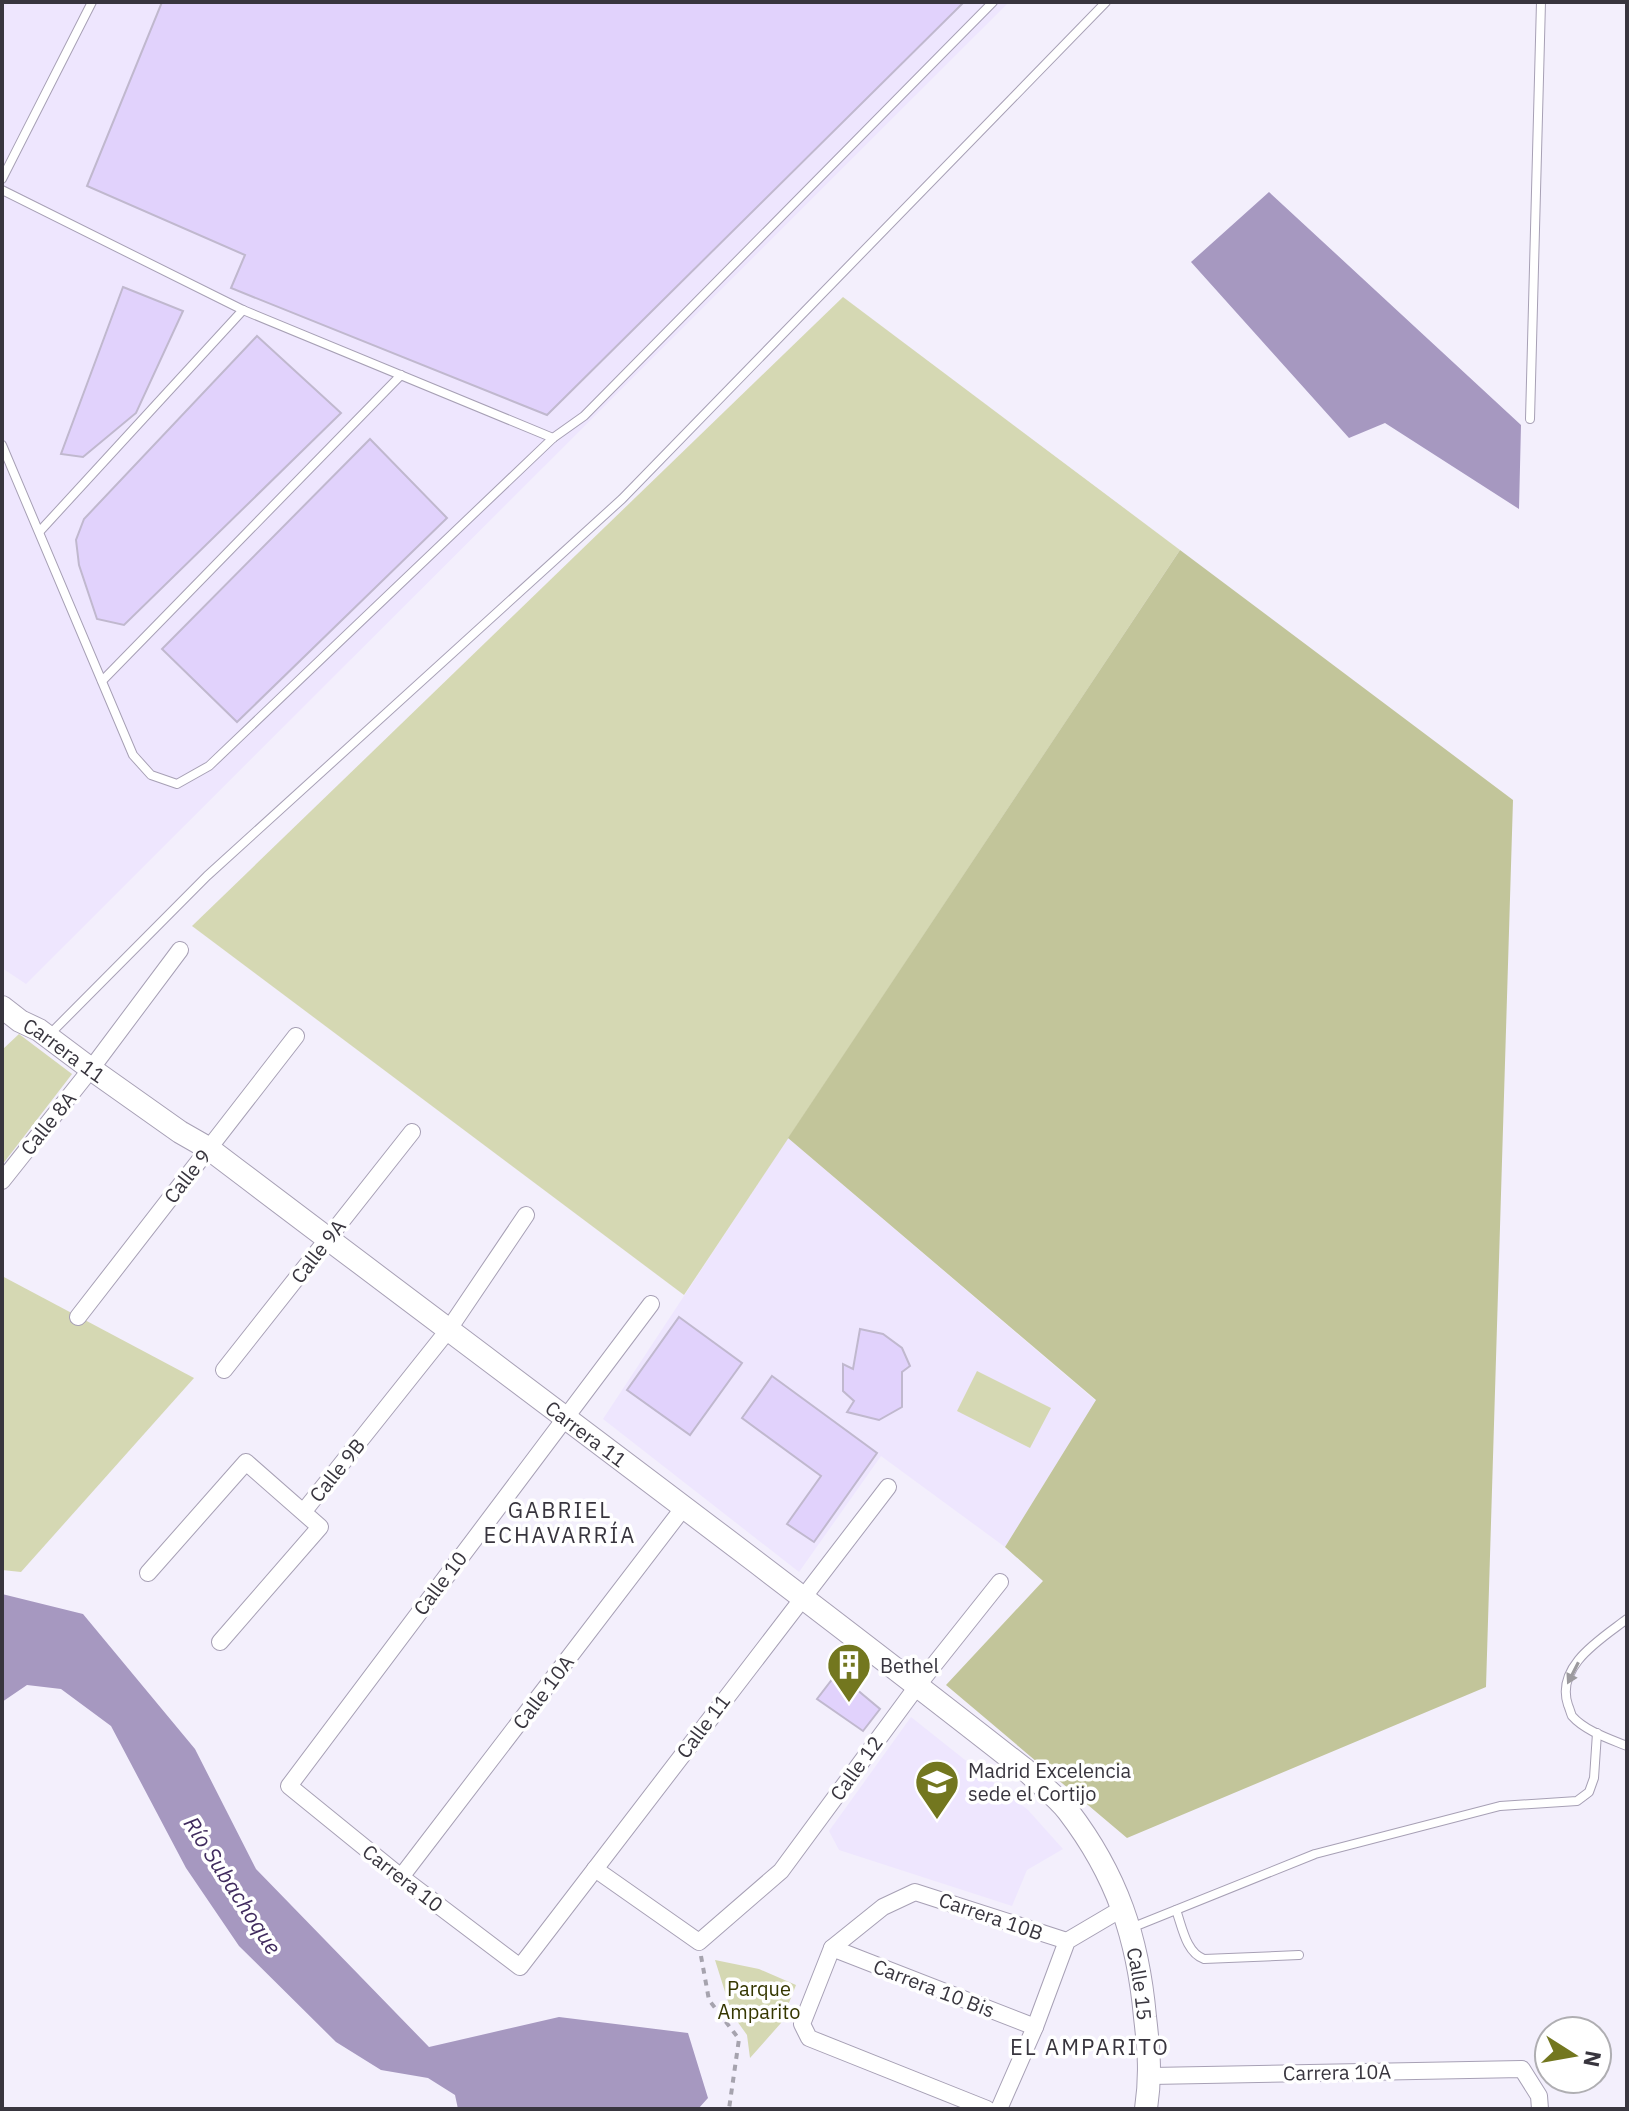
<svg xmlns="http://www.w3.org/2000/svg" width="1629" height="2111" viewBox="0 0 1629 2111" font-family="'IBM Plex Sans',sans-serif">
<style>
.built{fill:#eee6fe}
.green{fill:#d5d8b3}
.forest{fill:#c2c59a}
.water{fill:#a698c0}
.building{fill:#e1d2fc;stroke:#c0b8ce;stroke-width:2}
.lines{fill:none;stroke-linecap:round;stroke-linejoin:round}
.service-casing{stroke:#a7a0b5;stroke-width:10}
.minor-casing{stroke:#a7a0b5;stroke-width:18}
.tertiary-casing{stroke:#a7a0b5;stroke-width:24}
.path{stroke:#a6a3ae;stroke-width:4;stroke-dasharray:6 6;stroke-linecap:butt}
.service{stroke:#fff;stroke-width:8}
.minor{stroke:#fff;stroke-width:16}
.tertiary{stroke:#fff;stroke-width:22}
.oneway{fill:#9c9a9e}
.labels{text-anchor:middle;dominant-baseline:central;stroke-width:7;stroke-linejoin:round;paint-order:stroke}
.street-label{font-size:20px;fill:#38353e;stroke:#fff}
.poi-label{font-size:20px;fill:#38353e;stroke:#fff;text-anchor:start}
.park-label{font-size:20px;fill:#353700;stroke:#fff}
.neighbourhood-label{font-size:22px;letter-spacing:2px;fill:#38353e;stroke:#fff}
.water-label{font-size:22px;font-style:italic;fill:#402b5e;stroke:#fff}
</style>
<rect width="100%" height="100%" fill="#f3effc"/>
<g class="built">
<polygon points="2,2 1009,2 26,984 2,968"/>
<polygon points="788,1138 1096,1401 1005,1547 881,1456 799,1572 603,1419"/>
<polygon points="911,1717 1028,1810 1063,1849 1027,1870 1012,1906 839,1850 829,1831"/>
</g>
<g class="green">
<polygon points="843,297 1180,550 684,1295 192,926"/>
<polygon points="19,1034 72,1074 2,1165 2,1050"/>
<polygon points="2,1276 194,1378 21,1572 2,1570"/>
<polygon points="977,1371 1051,1408 1030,1448 957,1411"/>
<polygon points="715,1960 759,1969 796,1985 781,2023 750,2058 747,2035 732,2014"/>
</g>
<polygon class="forest" points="1180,550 1513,800 1486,1687 1127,1838 946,1685 1043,1581 1005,1547 1096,1400 788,1138"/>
<g class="water">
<polygon points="1269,192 1521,425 1519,509 1385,423 1349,438 1191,262"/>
<polygon points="2,1594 83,1614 195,1749 256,1869 429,2047 559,2017 688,2033 708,2098 698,2109 458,2109 455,2095 428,2078 381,2070 336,2042 239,1946 186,1868 111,1726 61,1689 27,1685 2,1702"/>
</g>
<g class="building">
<polygon points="162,2 964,2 547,415 231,288 245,255 87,186"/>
<polygon points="123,287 183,311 136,413 83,457 61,454"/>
<polygon points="257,336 341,413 124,625 97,619 79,565 76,540 84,519"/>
<polygon points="370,439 447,518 237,722 162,649"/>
<polygon points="679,1317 742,1363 690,1435 627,1390"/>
<polygon points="860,1329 883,1334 902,1348 910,1366 902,1372 902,1407 879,1420 847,1412 854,1401 843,1391 843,1364 853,1369"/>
<polygon points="772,1376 877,1453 814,1542 787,1524 821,1476 742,1418"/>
<polygon points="837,1673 880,1709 863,1731 817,1699"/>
</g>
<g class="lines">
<g class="service-casing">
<g id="service">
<polyline points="2,179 92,2"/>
<polyline points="2,190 243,310 553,438"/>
<polyline points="1530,419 1541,2"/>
<polyline points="2,445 133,755 151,775 177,784 209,766 553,438 584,416 993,2"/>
<polyline points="40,531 243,310"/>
<polyline points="102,681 401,375"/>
<polyline points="48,1036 207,876 622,499 1106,2"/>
<path d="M1627,1619C1601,1639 1555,1666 1568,1705C1569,1707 1571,1714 1572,1716C1585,1731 1610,1739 1627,1746"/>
<path d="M1176,1910C1182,1926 1186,1953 1204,1959L1299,1955"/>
<polyline points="1131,1928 1315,1854 1500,1806 1577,1801 1589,1792 1594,1778 1597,1733"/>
</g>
</g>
<g class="minor-casing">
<g id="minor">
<polyline points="2,1181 91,1069 180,950"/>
<polyline points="651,1304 289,1786 401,1877 520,1967 888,1487"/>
<polyline points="78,1317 296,1036"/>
<polyline points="224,1370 412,1132"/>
<polyline points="304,1511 449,1329 526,1215"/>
<polyline points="148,1573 246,1462 320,1527 220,1642"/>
<polyline points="595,1869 699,1942 781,1871 918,1685 1000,1582"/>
<polyline points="401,1877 684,1507"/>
<polyline points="832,1948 1035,2027"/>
<polyline points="1151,2076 1522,2069 1539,2096 1540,2109"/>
<polyline points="987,2109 809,2038 802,2024 832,1948 883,1907 915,1892 1067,1941"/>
<polyline points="999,2109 1035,2027 1067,1941 1123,1908"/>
</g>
</g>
<g class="tertiary-casing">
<g id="tertiary">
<path id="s1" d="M2,1007L20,1021L39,1030L91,1069L180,1132L208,1148C482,1356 758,1560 1028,1772C1041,1785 1057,1797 1068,1811C1117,1875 1138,1938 1145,2017C1149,2051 1151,2075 1146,2109"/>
</g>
</g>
<polyline class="path" points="701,1956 709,2000 739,2039 729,2109"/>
<use href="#service" class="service"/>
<use href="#minor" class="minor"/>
<use href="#tertiary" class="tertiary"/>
</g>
<defs><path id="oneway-solid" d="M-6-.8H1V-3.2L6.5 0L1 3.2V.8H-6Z" transform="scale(2)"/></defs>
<use class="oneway" href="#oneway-solid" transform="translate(1573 1673) rotate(117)"/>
<defs>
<g id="building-pin" transform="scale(2.3)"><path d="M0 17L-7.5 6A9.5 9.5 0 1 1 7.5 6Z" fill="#73771f" stroke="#fff"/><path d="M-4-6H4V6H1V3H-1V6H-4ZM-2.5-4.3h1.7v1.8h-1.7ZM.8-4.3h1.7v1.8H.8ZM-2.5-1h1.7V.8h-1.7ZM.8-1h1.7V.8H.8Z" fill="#fff"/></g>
<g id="school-pin" transform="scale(2.3)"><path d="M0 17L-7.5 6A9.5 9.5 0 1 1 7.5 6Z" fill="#73771f" stroke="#fff"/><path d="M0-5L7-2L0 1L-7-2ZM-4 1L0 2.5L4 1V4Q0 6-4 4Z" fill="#fff"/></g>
</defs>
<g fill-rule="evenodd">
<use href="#building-pin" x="849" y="1665"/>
<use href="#school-pin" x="937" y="1782"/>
</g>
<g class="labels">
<g class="street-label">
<text stroke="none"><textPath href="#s1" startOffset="76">Carrera 11</textPath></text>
<text transform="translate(48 1123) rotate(-51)">Calle 8A</text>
<text transform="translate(187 1176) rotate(-52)">Calle 9</text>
<text transform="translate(318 1251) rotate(-52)">Calle 9A</text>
<text stroke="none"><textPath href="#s1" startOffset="724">Carrera 11</textPath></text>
<text transform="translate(337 1470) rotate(-51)">Calle 9B</text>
<text transform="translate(440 1583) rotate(-53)">Calle 10</text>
<text transform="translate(543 1692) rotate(-53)">Calle 10A</text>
<text transform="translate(703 1726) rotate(-53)">Calle 11</text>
<text transform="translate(856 1768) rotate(-54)">Calle 12</text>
<text transform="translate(403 1878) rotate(38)">Carrera 10</text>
<text transform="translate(991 1916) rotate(19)">Carrera 10B</text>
<text stroke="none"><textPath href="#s1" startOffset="1526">Calle 15</textPath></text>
<text transform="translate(934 1988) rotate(21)">Carrera 10 Bis</text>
<text transform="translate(1337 2072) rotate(-1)">Carrera 10A</text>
</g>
<g class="poi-label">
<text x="880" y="1665">Bethel</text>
<text x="968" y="1770">Madrid Excelencia<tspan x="968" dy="23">sede el Cortijo</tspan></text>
</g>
<g class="park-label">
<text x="759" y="1988">Parque<tspan x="759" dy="23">Amparito</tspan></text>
</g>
<g class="neighbourhood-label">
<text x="560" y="1509">GABRIEL<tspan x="560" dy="25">ECHAVARRÍA</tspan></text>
<text x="1090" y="2046">EL AMPARITO</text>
</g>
<g class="water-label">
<text transform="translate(233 1885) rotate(57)">Río Subachoque</text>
</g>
</g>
<rect width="1629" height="2111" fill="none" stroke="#38353e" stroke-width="8"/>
<g transform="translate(1573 2055) rotate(101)"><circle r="38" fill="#ffffff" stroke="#afaeb2" stroke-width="2"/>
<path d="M0-6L14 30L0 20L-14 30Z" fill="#73771f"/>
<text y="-12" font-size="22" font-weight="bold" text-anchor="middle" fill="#38353e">N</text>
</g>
</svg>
